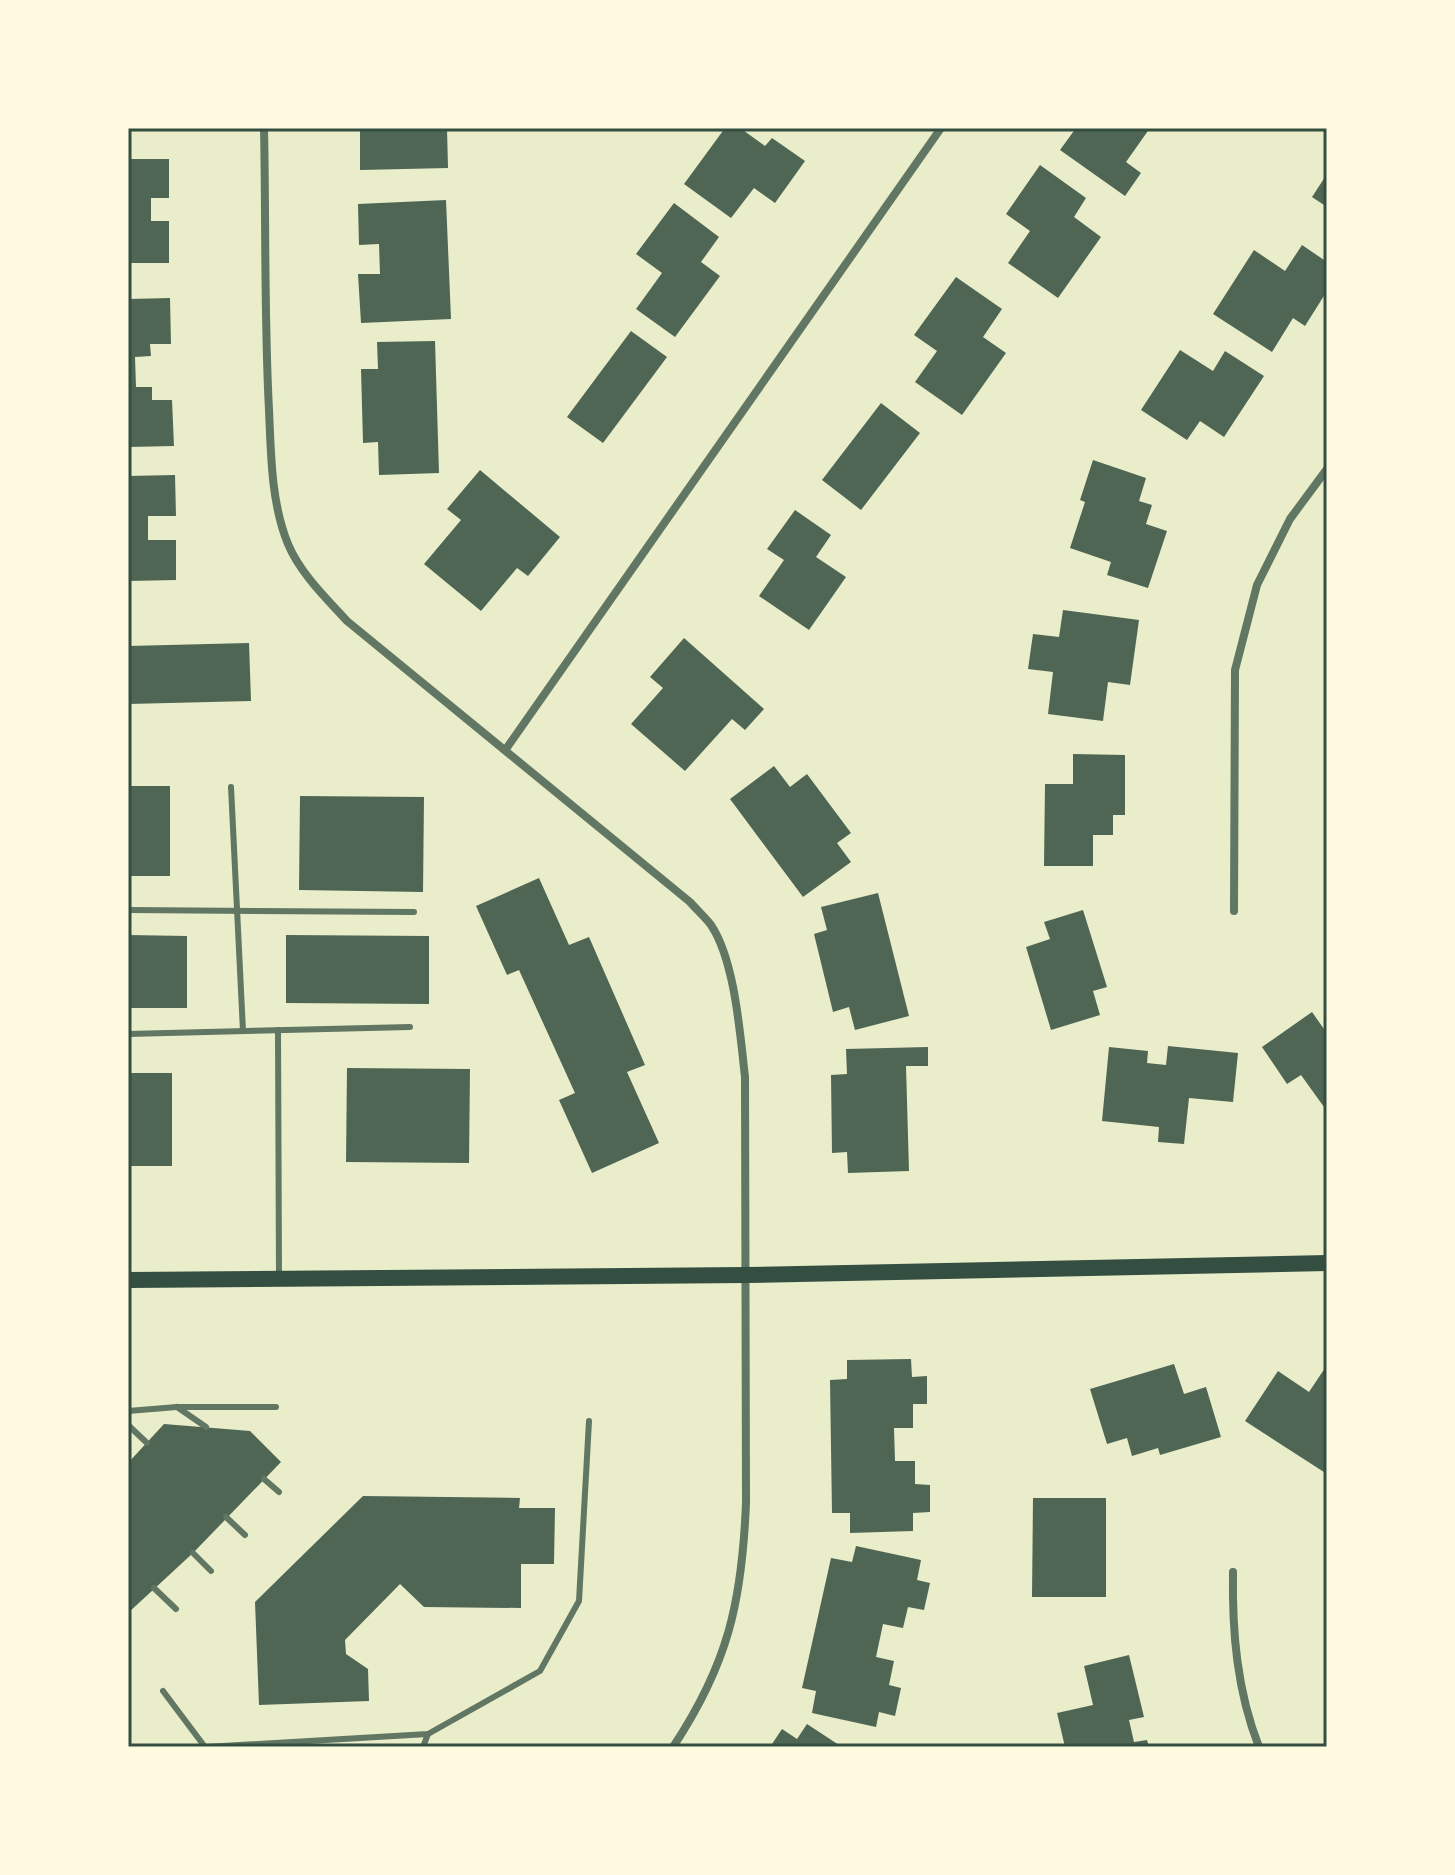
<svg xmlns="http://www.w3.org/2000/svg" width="1455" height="1875" viewBox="0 0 1455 1875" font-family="Poppins,sans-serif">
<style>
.building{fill:#4f6655}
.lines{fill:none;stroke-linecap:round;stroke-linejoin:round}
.service{stroke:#617663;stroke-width:6}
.minor{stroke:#617663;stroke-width:8}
.secondary{stroke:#344e41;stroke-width:16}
.neatline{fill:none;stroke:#344e41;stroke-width:3}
</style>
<rect width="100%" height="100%" fill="#e9edc9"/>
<g class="building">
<polygon points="360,128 447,128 448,168 360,170"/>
<polygon points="725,128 740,128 765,146 772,138 805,161 775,203 754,188 731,218 684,184"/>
<polygon points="1076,128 1150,128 1126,162 1141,173 1125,196 1060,150"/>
<polygon points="128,159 169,159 169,198 151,198 151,221 169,221 169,263 128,263"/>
<polygon points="1040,165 1086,198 1074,217 1101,237 1058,298 1008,263 1030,231 1006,214"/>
<polygon points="1327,174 1327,207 1312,197"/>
<polygon points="446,200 451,319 361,323 358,274 380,274 379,244 359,245 358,204"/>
<polygon points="674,203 719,237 701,262 720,276 675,337 636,309 662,273 636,254"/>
<polygon points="1302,245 1327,262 1327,291 1305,326 1293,318 1272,352 1213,314 1254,250 1285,271"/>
<polygon points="956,277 1002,309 983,337 1006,353 962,415 915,382 937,351 914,335"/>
<polygon points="170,298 171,344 150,344 151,356 135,357 136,387 152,387 152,400 172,400 174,446 128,447 128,299"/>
<polygon points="631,331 667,357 603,443 567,417"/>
<polygon points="435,341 439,473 379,475 378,442 363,443 361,369 378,369 377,342"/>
<polygon points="1180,350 1213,371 1225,351 1264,376 1224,437 1200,421 1187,440 1141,410"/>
<polygon points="881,403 920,433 861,510 822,480"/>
<polygon points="1093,460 1146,478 1139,501 1152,505 1146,524 1167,531 1148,588 1107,575 1111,562 1070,548 1085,502 1080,500"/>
<polygon points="480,470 560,537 528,576 517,568 481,611 424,564 461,520 447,509"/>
<polygon points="175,475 176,516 148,516 148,540 176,540 176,580 128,581 128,476"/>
<polygon points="795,510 831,535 816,557 846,577 809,630 759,596 784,560 767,549"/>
<polygon points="1063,610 1139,620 1130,685 1108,682 1103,721 1048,714 1053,672 1028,669 1033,634 1059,637"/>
<polygon points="684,638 764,709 745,730 732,719 685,771 631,724 663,688 650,677"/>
<polygon points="249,643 251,701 128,704 128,646"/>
<polygon points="1073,754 1125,755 1125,815 1113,815 1113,835 1093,835 1093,866 1044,866 1045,784 1073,784"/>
<polygon points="774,766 790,787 807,774 851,833 837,843 851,862 803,897 730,799"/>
<rect x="128" y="786" width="42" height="90"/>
<polygon points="300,796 424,797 423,892 299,890"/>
<polygon points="539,878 569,945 589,937 645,1065 627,1072 659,1143 592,1173 559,1100 575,1093 519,970 507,975 476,906"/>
<polygon points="878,893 909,1016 855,1030 849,1007 833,1012 814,934 827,930 821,907"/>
<polygon points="1083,910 1107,987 1093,991 1100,1015 1051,1030 1026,947 1050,939 1044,922"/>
<polygon points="128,935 187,936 187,1008 128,1008"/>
<polygon points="286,935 429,936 429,1004 286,1003"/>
<polygon points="1312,1012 1324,1029 1327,1027 1327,1105 1324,1107 1301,1075 1287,1084 1262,1047"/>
<polygon points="1168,1046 1238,1053 1233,1102 1189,1098 1184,1144 1158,1142 1159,1127 1102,1121 1109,1047 1148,1051 1147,1063 1166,1065"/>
<polygon points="928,1047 928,1066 906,1066 909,1171 848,1173 847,1152 832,1153 831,1075 847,1074 846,1049"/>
<polygon points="347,1068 470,1069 469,1163 346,1162"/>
<rect x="128" y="1073" width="44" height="93"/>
<polygon points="911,1359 912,1377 927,1376 927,1404 913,1404 913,1428 894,1428 895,1461 915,1461 915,1484 930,1485 930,1512 913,1513 913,1531 850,1533 850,1513 832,1513 830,1380 847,1379 847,1360"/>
<polygon points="1174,1364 1184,1394 1206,1387 1221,1437 1160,1455 1158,1448 1132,1456 1127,1438 1107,1444 1090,1389"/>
<polygon points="1327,1365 1327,1474 1245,1421 1278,1371 1309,1392"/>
<polygon points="164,1424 250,1431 281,1462 193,1553 128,1613 128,1463"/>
<polygon points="363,1496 520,1498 519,1508 555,1508 554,1564 521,1564 521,1608 424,1607 400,1584 345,1640 346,1654 368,1669 369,1701 259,1705 255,1602"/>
<polygon points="1033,1498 1106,1498 1106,1597 1032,1597"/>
<polygon points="856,1546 921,1560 917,1580 930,1583 924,1610 908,1607 903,1628 883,1624 876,1657 894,1661 889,1685 901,1688 895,1716 879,1712 876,1727 812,1713 816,1691 802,1688 831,1558 852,1562"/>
<polygon points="1129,1655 1144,1717 1129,1720 1134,1742 1147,1740 1149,1747 1065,1747 1057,1713 1093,1705 1084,1666"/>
<polygon points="807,1724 842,1747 770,1747 782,1729 797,1739"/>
</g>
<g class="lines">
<g class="service">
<polyline points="231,787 243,1031"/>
<polyline points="128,910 414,912"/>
<polyline points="278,1030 279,1276"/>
<polyline points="128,1034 410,1027"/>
<polyline points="177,1407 206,1427"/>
<polyline points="128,1411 177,1407 276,1407"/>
<polyline points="128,1425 147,1443"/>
<polyline points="264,1479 279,1492"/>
<polyline points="226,1517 245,1535"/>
<polyline points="193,1553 211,1571"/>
<polyline points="154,1588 176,1609"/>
<polyline points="163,1691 205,1747 428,1734 540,1671 579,1601 589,1421"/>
<polyline points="423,1747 428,1734"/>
</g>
<g class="minor">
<path d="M264,128C266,222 264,316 269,410C271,453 271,503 288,544C300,573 326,598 347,621L690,902C697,910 705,917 711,925C735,961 740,1034 745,1077L746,1503C742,1602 728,1664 673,1747"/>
<polyline points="506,749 941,128"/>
<polyline points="1234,911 1235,670 1257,585 1290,519 1327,469"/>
<path d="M1233,1572C1232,1632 1237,1691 1259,1747"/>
</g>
<polyline class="secondary" points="128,1280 746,1275 1327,1263"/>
</g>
<rect width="1455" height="1875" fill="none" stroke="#fefae0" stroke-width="260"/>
<rect x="130" y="130" width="1195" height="1615" class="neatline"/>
</svg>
